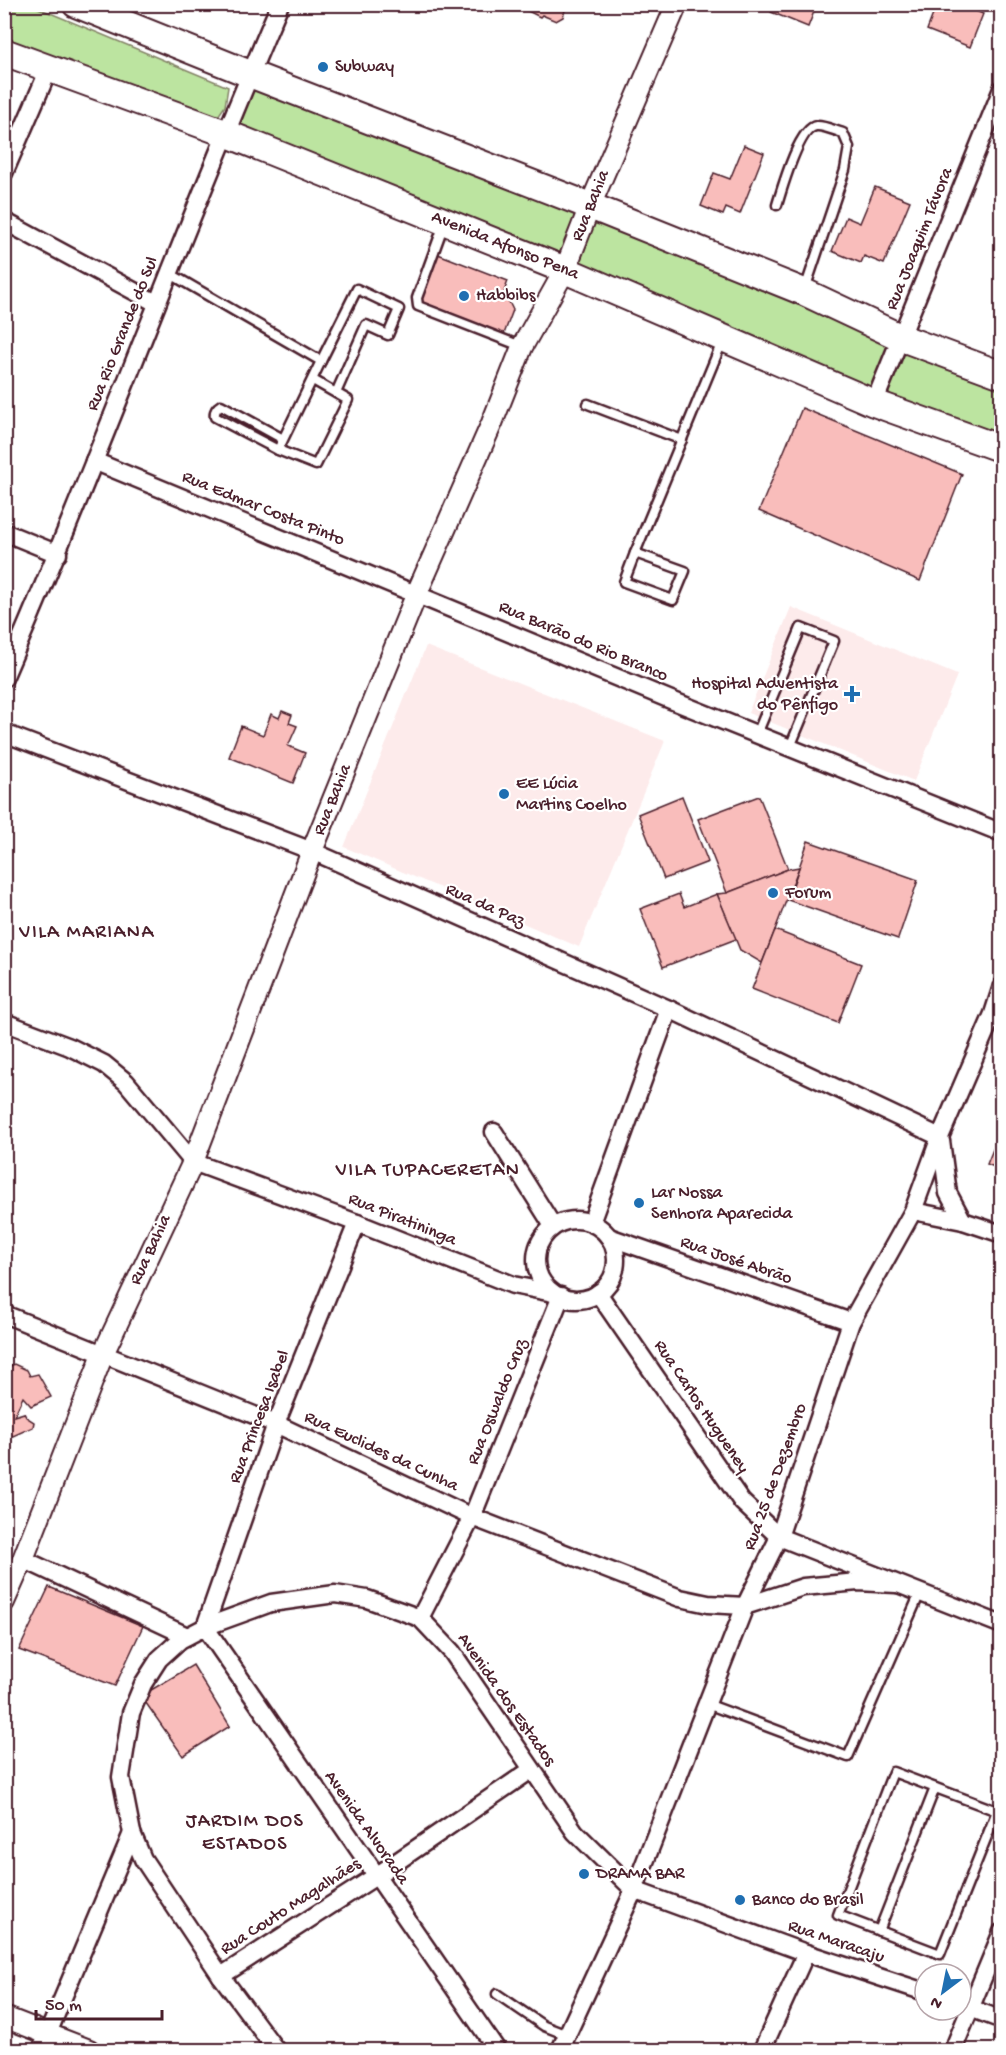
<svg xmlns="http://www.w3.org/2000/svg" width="1006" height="2055" viewBox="0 0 1006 2055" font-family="'Gochi Hand',sans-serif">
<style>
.built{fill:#fdebeb}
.green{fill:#bce4a0;stroke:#838266;stroke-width:1.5}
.building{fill:#f9bdbb;stroke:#4a1f2b;stroke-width:1.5}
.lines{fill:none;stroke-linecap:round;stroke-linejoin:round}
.service-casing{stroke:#4a1f2b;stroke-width:13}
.minor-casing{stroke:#4a1f2b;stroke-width:21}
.tertiary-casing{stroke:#4a1f2b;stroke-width:24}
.primary-casing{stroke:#4a1f2b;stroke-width:30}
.service{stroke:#fff;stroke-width:8}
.minor{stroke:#fff;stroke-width:16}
.tertiary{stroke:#fff;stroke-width:20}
.primary{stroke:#fff;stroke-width:26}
.poi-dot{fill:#1f6fb2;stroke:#fff;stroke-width:2}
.labels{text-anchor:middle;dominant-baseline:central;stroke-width:4.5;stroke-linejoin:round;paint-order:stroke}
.poi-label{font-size:18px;fill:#4a1f2b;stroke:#fff;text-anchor:start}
.street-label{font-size:18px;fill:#4a1f2b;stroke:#fff}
.neighbourhood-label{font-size:20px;letter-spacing:1.5px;fill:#4a1f2b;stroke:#fff}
</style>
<rect width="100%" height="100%" fill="#fff"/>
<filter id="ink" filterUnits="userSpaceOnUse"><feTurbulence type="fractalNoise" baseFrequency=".0167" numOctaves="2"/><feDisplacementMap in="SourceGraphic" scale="12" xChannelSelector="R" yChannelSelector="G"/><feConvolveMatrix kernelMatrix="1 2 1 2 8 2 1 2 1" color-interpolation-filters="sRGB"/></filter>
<g filter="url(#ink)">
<g class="built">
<polygon points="791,607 957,675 914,781 748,713"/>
<polygon points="426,646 665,741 579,947 344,847"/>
</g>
<g class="green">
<polygon points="4,5 31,5 228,87 225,106 214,122 5,39"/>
<polygon points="250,74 1001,375 1001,449 225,133"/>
</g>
<g class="building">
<polygon points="514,4 567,4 563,17 556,21 542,15 540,17"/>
<polygon points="774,4 817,4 808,27 771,12"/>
<polygon points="937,4 959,4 983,14 970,47 927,30"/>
<polygon points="744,145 764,153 740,214 726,208 723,215 701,206 714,173 730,179"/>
<polygon points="875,187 910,201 884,264 864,256 861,263 832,251 846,217 860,223"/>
<polygon points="438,254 508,281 504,292 513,310 504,334 419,301"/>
<polygon points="802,408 962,474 920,581 759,511"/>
<polygon points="282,711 292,715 289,723 297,726 288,746 305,753 293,783 229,757 241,726 263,735 271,714 279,718"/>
<polygon points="682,796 708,862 664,879 638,814"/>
<polygon points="759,796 788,869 727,893 698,819"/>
<polygon points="808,841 918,880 898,939 788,900"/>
<polygon points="799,867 775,930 762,963 740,950 717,894 727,893 788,869"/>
<polygon points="679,894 684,907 717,894 736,939 663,967 640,909"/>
<polygon points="775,930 861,964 838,1023 752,989"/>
<polygon points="1002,1127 1002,1170 987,1164"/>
<polygon points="4,1361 6,1361 9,1367 14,1364 27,1370 30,1376 38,1374 51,1397 31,1406 23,1397 14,1416 24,1413 26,1417 34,1422 33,1427 13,1436 4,1431"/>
<polygon points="49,1587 143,1626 115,1686 19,1650"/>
<polygon points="193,1665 230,1726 183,1756 141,1696"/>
</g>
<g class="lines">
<g class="service-casing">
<g id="service">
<path d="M777,205C782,189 799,128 816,126C824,125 835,131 843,133L849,147L845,170L805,289"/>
<polyline points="444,224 417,298 418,306 521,346"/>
<path d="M169,273L321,361L278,450L215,417C214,412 216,408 221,405L283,439"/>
<polyline points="321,361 357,289 399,309 388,335 366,325 336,393"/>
<polyline points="588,404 682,440"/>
<polyline points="278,450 316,465 348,400 313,380"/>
<polyline points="635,553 722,342"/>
<polygon points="635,553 685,571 673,600 624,582"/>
<polyline points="757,734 801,628 834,641 790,747"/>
<polyline points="707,1704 848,1757 920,1593"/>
<polyline points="997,1811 940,1954 838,1915 893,1772 997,1811 1002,1813"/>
<polyline points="879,1931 935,1788"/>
<polyline points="497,1994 544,2026 567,2035"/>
</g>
</g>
<g class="minor-casing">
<g id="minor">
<polyline points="4,173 49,69"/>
<polyline points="4,221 156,303"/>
<polyline points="874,403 1002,89"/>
<polyline points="94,461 671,700 1002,833"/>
<polyline points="4,532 58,554"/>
<path d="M4,678C101,455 184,227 280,4"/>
<polyline points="4,733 312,851 669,1009 940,1137"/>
<polyline points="4,1022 70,1047 104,1064 126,1082 193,1162 357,1223 513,1285 553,1293"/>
<polyline points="494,1132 553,1226"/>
<polyline points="941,1141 948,1193 963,1221"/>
<polyline points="913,1211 963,1221 1002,1234"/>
<circle cx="576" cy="1260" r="40"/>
<polyline points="357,1223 276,1424 205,1627 497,2050"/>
<polyline points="591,1223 669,1009"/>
<polyline points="609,1237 851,1322"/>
<polyline points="598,1293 742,1502 779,1537 1002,1625"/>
<polyline points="4,1314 276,1424 472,1517 680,1598 708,1604 745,1606 803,1587 858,1582 896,1584"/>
<polyline points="23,1559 187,1636"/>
<polyline points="420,1618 472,1517 561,1296"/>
<polyline points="221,1976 376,1876 531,1770"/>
<polyline points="962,2005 1002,2020"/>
<polyline points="41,2050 132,1833"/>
<polyline points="276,2050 221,1976 143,1859 132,1833 121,1777 131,1713 143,1684 159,1659 180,1640 205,1627 271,1603 335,1594 367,1599 420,1618 452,1652 575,1832 634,1890 806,1953 925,1992"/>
<polyline points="560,2050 634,1890 745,1606 779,1537 851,1322 913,1211 940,1137 993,1014 1002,986"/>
<polyline points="762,2050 806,1953"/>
<polyline points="953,2050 1002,1932"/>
</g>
</g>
<g class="tertiary-casing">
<g id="tertiary">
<polyline points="4,1602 23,1559 103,1354 193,1162 312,851 417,593 492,423 522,347 565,270 590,206 677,4"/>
<polyline points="4,2017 89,2050"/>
</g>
</g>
<g class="primary-casing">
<g id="primary">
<polyline points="76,4 250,74 590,206 804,292 902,338 1002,375"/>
<polyline points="4,52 225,133 565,270 874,403 1002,449"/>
</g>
</g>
<use href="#service" class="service"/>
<use href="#minor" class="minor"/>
<use href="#tertiary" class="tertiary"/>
<use href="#primary" class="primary"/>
</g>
</g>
<g class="poi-dot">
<circle cx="323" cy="67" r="6"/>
<circle cx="464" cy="296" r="6"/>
<path d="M849 685h6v6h6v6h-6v6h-6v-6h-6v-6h6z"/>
<circle cx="504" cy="794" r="6"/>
<circle cx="773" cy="893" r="6"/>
<circle cx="639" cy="1203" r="6"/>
<circle cx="584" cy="1874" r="6"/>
<circle cx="740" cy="1900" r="6"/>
</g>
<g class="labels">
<g class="poi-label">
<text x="335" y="67">Subway</text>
<text x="476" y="296">Habbibs</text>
<text x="838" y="684" text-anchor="end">Hospital Adventista<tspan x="838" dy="21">do Pênfigo</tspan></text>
<text x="516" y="784">EE Lúcia<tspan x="516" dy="21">Martins Coelho</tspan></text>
<text x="785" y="893">Forum</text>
<text x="651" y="1193">Lar Nossa<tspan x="651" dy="21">Senhora Aparecida</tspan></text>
<text x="596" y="1874">DRAMA BAR</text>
<text x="752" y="1900">Banco do Brasil</text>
</g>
<g class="street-label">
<text transform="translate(591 206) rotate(-68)">Rua Bahia</text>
<text transform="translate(920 239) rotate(-68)">Rua Joaquim Távora</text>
<text transform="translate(505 246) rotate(22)">Avenida Afonso Pena</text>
<text transform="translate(123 334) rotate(-68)">Rua Rio Grande do Sul</text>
<text transform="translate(263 509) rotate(22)">Rua Edmar Costa Pinto</text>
<text transform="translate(583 642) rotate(23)">Rua Barão do Rio Branco</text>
<text transform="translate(333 800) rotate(-68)">Rua Bahia</text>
<text transform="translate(485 906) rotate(24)">Rua da Paz</text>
<text transform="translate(402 1220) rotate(22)">Rua Piratininga</text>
<text transform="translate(151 1250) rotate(-65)">Rua Bahia</text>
<text transform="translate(736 1261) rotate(19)">Rua José Abrão</text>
<text transform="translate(498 1402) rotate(-68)">Rua Oswaldo Cruz</text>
<text transform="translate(701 1407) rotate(56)">Rua Carlos Hugueney</text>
<text transform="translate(260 1417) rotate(-69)">Rua Princesa Isabel</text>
<text transform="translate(381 1452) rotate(25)">Rua Euclides da Cunha</text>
<text transform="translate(776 1477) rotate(-70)">Rua 25 de Dezembro</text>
<text transform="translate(506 1700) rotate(55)">Avenida dos Estados</text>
<text transform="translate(366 1828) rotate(55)">Avenida Alvorada</text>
<text transform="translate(291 1907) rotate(-33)">Rua Couto Magalhães</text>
<text transform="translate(836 1942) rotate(19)">Rua Maracaju</text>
</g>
<g class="neighbourhood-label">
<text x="87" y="933">VILA MARIANA</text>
<text x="428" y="1171">VILA TUPACERETAN</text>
<text x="245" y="1822">JARDIM DOS<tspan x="245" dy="23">ESTADOS</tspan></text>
</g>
</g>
<rect width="1006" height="2055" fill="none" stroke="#fff" stroke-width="24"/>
<rect x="12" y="12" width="982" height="2031" fill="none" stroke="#4a1f2b" stroke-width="2" filter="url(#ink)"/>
<g transform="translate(943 1992) rotate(212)"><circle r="28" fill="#ffffff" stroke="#b7a5aa" stroke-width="1.5"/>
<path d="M0-4.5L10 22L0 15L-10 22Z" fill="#1f6fb2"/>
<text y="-9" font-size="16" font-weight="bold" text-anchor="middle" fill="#4a1f2b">N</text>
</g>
<path d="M36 2010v9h126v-9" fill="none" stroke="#4a1f2b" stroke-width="3"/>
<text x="45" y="2010" font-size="18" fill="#4a1f2b" stroke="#ffffff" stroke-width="4.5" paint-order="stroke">50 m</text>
</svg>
